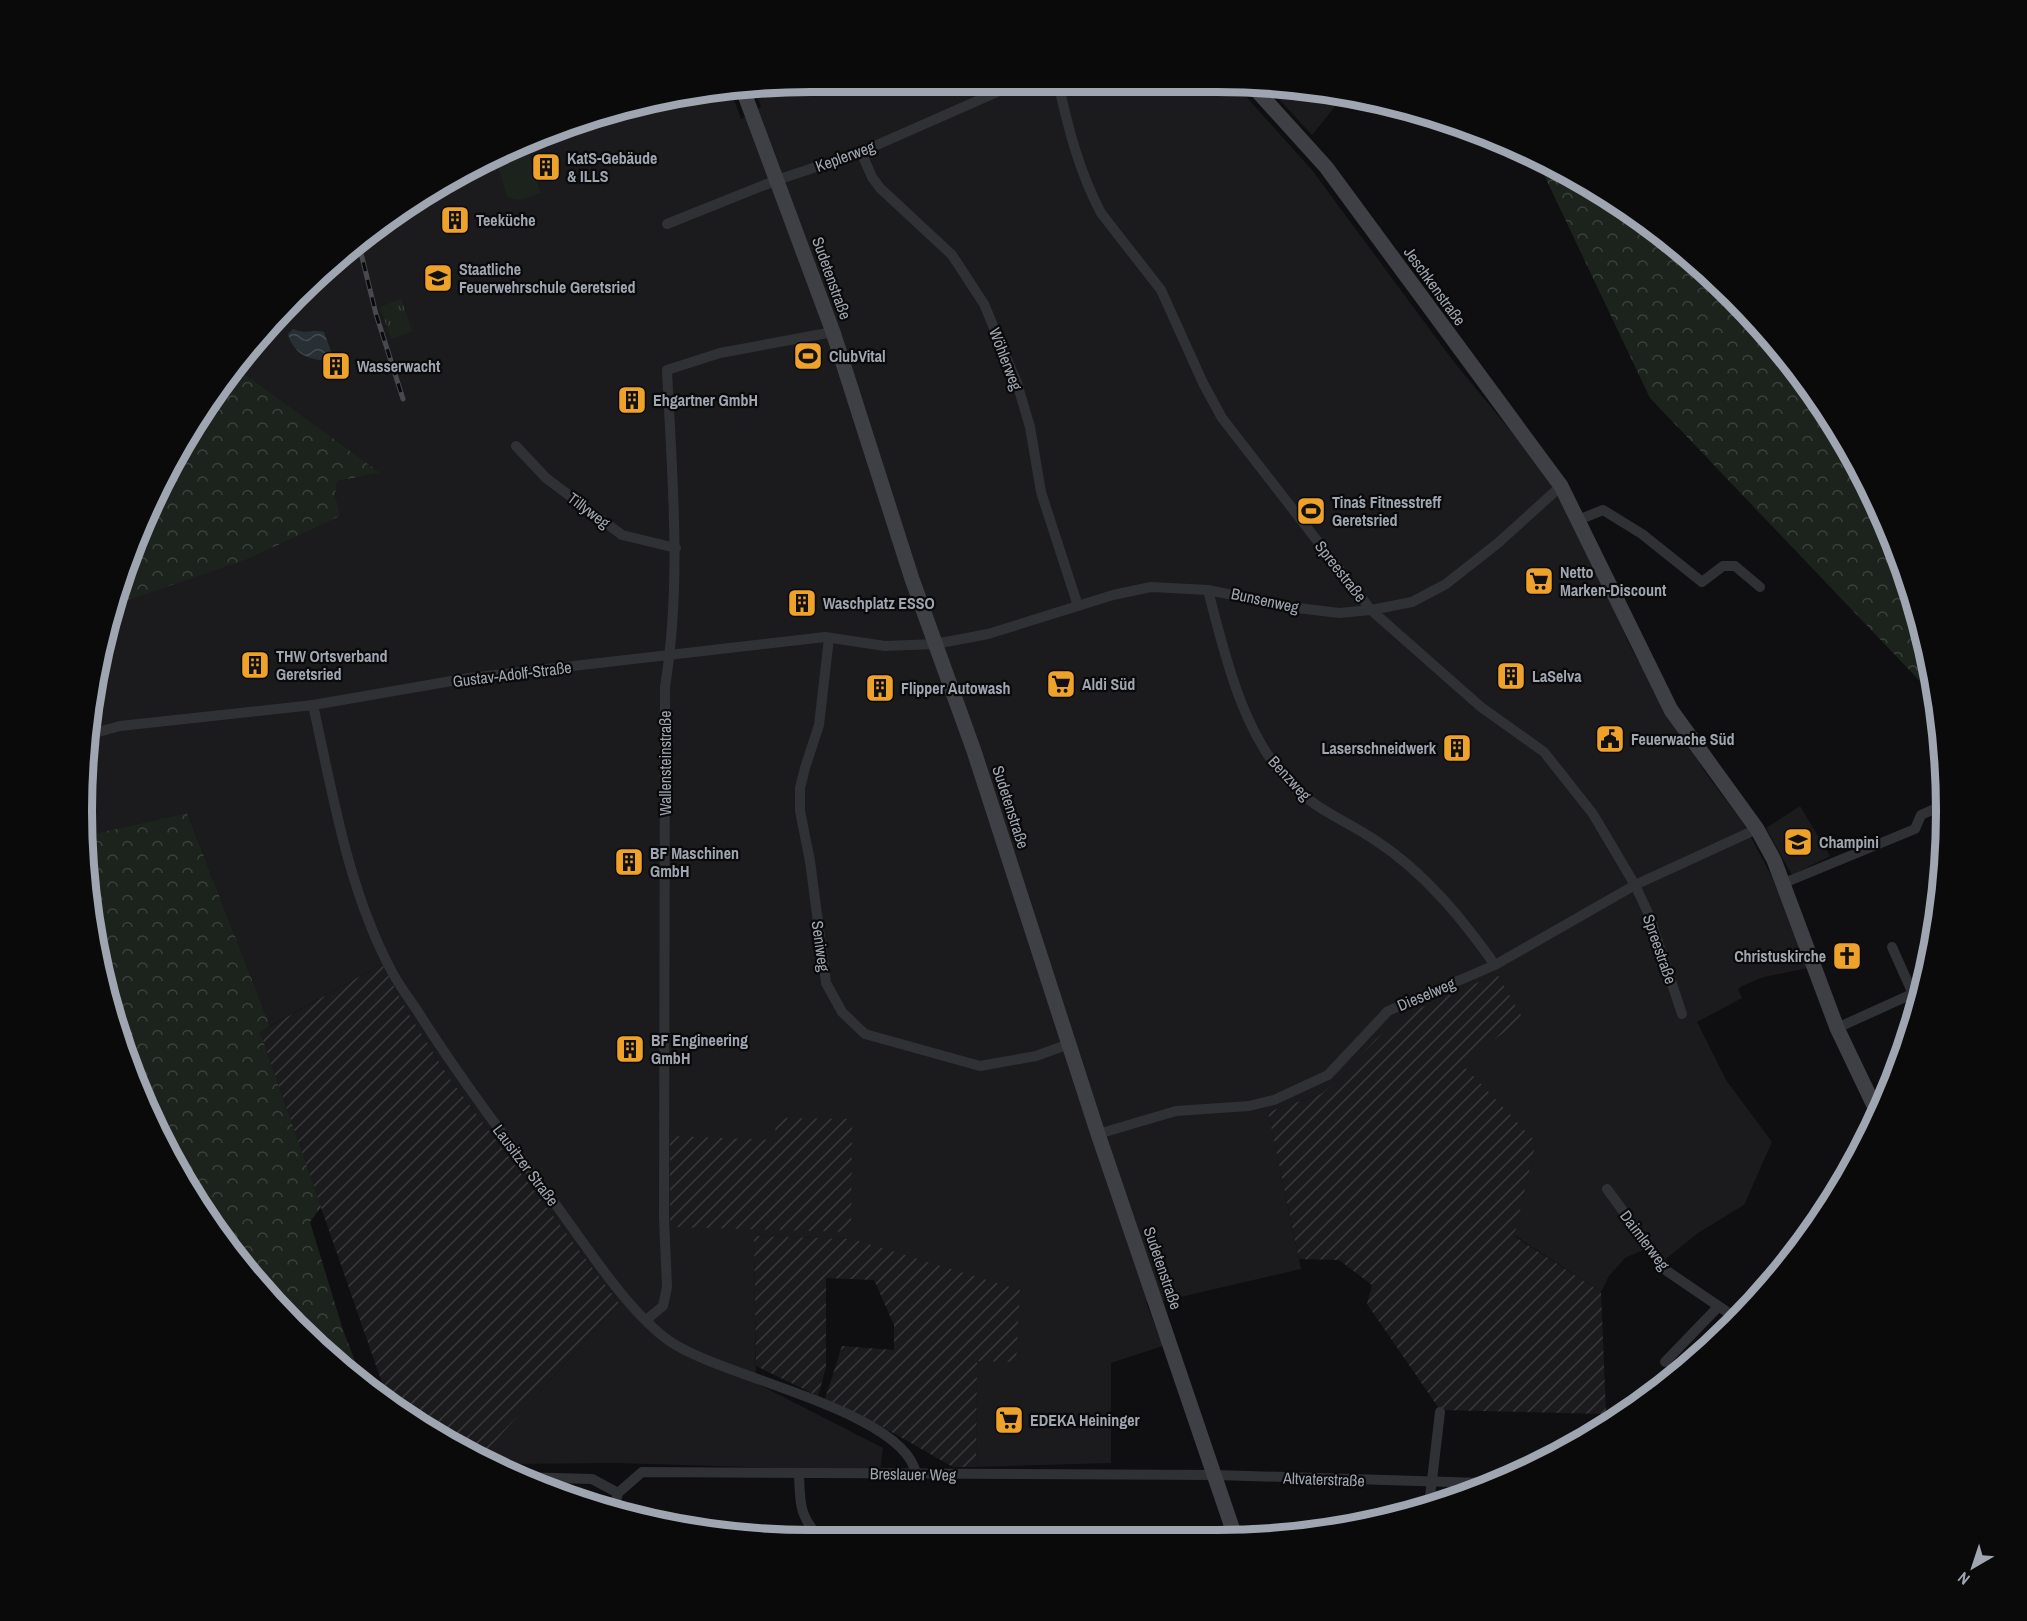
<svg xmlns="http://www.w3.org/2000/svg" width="2027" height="1621" viewBox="0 0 2027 1621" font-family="'Archivo Narrow',sans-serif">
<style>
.built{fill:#1b1b1d}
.industrial{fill:url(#industrial-furrows)}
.green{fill:#1c231c}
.forest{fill:url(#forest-crowns)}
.park{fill:url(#park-tufts)}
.water{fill:url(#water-waves)}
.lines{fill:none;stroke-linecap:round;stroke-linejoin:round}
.street{stroke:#303135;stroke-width:10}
.secondary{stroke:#3e4045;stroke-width:15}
.rail-casing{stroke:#47494e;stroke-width:5}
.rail{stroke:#0a0a0b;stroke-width:3;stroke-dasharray:9;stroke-linecap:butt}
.labels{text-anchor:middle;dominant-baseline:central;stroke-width:4.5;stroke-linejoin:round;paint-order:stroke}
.street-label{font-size:16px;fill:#a0a6b1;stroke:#0a0a0b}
.poi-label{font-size:16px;font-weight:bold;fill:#a0a6b1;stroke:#0a0a0b;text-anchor:start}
.rim{fill:none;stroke:#a0a6b1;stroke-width:8}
</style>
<defs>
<pattern id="industrial-furrows" width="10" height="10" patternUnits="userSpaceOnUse" patternTransform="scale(1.5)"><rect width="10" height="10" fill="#1b1b1d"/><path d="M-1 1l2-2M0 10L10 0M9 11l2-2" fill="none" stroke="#39393b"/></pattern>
<pattern id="forest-crowns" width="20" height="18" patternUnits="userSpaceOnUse" patternTransform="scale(1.5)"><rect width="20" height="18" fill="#1c231c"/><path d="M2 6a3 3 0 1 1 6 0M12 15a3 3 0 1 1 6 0" fill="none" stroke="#3a403b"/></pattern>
<pattern id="park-tufts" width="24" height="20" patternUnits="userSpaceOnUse" patternTransform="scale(1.5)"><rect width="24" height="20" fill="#1c231c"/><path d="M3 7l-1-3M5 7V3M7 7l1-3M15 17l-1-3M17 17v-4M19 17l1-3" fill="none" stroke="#3a403b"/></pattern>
<pattern id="water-waves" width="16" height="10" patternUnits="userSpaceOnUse" patternTransform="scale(1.5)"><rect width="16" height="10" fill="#283036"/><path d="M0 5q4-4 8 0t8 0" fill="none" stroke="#444b51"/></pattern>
</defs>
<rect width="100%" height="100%" fill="#0f0f11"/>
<g class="built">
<polygon points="810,81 1233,82 1312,170 1454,362 1561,492 1633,652 1707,775 1744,824 1772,877 1808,968 1764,977 1742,986 1738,989 1742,998 1697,1022 1726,1080 1772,1142 1744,1205 1698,1233 1657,1266 1643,1250 1625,1258 1609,1276 1601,1292 1514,1235 1536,1142 1460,1063 1523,1019 1346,1072 1321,1094 1268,1112 1301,1269 1163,1301 1146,1302 1163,1346 1111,1363 1111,1463 976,1467 977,1361 852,1239 754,1236 756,1383 883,1448 880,1471 616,1463 495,1464 482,1456 619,1303 450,1079 407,1011 382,964 270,1026 187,813 84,836 81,810 106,621 117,601 248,559 339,516 335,495 337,481 379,473 238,369 295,294 446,179 622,106 731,91 741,119 761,107 754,88"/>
<polygon points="1264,83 1342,98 1312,135"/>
<polygon points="1800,806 1830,856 1792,875 1766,828"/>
<polygon points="529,1483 557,1483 582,1487 585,1496 579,1499"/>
</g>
<g class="industrial">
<polygon points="382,964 407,1011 450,1079 619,1303 482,1456 389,1403 260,1032"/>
<polygon points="1497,974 1523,1019 1461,1063 1536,1142 1514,1236 1601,1292 1606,1414 1440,1410 1367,1304 1372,1285 1339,1260 1299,1259 1268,1112 1321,1094 1346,1072 1376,1039 1407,1014"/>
<polygon points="777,1118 852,1119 851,1232 670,1227 670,1136 774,1140"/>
<polygon points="754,1236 852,1239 1020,1290 1016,1362 977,1361 976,1467 953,1467 867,1418 825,1399 842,1346 894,1350 894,1325 874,1280 826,1278 826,1367 818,1396 756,1366"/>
</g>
<path class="green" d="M526,146L541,193C529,197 519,204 507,196L495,158Z"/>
<g class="forest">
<polygon points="1536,158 1581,179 1697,262 1765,330 1848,446 1907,576 1936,698 1650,398"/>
<polygon points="238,369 380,473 337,481 335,495 340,516 248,559 113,605 179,445"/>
<polygon points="187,813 270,1026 260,1032 321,1207 310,1222 343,1330 366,1389 262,1292 179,1175 106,999 84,836"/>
</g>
<polygon class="park" points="401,299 412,331 391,339 380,307"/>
<path class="water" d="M293,329C308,335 312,329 324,332L332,354L321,360C305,359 292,350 288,334Z"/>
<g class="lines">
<g class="street">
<path d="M1058,82C1068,128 1079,171 1101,213L1161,290L1203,383L1222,418L1371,610L1481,707L1544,752L1593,814L1635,885L1649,915L1682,1014"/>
<polyline points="861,152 872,177 880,188 952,255 984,304 1017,383 1030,427 1041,492 1078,606"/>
<polyline points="667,224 777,180 861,152 1020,82"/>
<polyline points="516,446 546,478 622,535 676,548"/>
<polyline points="1578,520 1603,510 1642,534 1702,582 1723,566 1735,566 1760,587"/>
<path d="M1208,590C1225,656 1244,740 1295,788C1320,812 1347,821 1375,840C1424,872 1461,917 1495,965"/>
<polyline points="829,638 819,725 805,768 800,788 800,811 810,861 826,983 842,1012 865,1034 980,1066 1036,1056 1069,1044"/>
<path d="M313,705C333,795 348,890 392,972C400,987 411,1001 420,1015C462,1081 509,1143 556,1205C587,1247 626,1309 668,1340C718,1377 905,1410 916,1474"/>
<polyline points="91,734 120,726 313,705 469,678 825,637 885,646 935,644 988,634 1113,595 1151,587 1208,590 1298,608 1339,613 1371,610 1412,602 1446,584 1498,543 1561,486"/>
<polyline points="1784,883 1915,829 1921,815 1941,806"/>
<polyline points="1892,947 1913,994"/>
<polyline points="1837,1028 1923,989"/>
<polyline points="1098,1134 1176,1111 1249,1106 1274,1100 1328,1075 1388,1011 1495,965 1635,885 1757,829"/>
<polyline points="1607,1189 1667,1271 1736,1318"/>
<path d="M646,1320L663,1306L667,1287L664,1218L665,687C682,582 672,476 667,370L720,353L833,332"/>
<polyline points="1665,1362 1717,1308"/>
<path d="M799,1474C800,1504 799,1517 822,1540"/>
<polyline points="518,1477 592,1479 618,1493"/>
<polyline points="1429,1505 1440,1412"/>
<polyline points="614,1509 618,1493 642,1472 1216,1475 1483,1483"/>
</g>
<g class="secondary">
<polyline points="1249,82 1326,167 1561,486 1671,710 1757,829 1774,860 1837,1028 1878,1114"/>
<polyline points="743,90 833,332 912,579 974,751 1098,1134 1236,1539"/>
</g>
<g class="rail-casing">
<polyline id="rail" points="359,245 376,314 403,399"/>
</g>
<use href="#rail" class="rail"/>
</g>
<defs>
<g id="building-square" transform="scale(1.5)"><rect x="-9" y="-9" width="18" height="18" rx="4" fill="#eea22a" stroke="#0a0a0b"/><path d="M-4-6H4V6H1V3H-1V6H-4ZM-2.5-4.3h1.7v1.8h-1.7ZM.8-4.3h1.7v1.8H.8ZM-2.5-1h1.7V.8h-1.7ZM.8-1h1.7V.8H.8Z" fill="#111"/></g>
<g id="university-square" transform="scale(1.5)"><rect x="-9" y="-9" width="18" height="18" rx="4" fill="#eea22a" stroke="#0a0a0b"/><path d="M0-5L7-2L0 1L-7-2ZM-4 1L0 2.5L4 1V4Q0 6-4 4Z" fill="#111"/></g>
<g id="stadium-square" transform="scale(1.5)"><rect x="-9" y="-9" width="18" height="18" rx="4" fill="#eea22a" stroke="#0a0a0b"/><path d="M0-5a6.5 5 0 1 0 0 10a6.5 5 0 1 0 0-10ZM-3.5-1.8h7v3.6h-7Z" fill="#111"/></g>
<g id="supermarket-square" transform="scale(1.5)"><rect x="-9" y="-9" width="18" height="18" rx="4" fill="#eea22a" stroke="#0a0a0b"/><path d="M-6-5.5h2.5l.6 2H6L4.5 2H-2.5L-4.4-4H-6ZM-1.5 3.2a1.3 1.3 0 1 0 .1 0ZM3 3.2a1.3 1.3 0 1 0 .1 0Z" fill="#111"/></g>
<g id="civic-square" transform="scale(1.5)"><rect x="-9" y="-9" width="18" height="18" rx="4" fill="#eea22a" stroke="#0a0a0b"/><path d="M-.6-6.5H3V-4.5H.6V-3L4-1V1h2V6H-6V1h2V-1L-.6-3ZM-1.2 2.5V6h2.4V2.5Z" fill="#111"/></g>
<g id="school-square" transform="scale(1.5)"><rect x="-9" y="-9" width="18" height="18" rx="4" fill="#eea22a" stroke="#0a0a0b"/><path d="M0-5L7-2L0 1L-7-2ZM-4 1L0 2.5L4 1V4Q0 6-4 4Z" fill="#111"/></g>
<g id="church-square" transform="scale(1.5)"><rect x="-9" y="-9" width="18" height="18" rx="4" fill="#eea22a" stroke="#0a0a0b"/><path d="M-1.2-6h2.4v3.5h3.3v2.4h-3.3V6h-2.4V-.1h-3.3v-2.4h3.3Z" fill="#111"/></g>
</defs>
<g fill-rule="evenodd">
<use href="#building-square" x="546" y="167"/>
<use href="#building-square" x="455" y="220"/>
<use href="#university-square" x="438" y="278"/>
<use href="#stadium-square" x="808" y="356"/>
<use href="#building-square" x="336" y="366"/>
<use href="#building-square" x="632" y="400"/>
<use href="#stadium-square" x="1311" y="511"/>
<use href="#supermarket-square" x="1539" y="581"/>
<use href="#building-square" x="802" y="603"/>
<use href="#building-square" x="255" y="665"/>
<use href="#building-square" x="1511" y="676"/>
<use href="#supermarket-square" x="1061" y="684"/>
<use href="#building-square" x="880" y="688"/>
<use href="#civic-square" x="1610" y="739"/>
<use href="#building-square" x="1457" y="748"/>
<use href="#school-square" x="1798" y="842"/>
<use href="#building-square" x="629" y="862"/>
<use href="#church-square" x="1847" y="956"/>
<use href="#building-square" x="630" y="1049"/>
<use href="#supermarket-square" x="1009" y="1420"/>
</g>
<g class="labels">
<g class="street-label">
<text transform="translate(845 156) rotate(-20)">Keplerweg</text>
<text transform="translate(832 278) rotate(70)">Sudetenstraße</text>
<text transform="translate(1435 286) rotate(54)">Jeschkenstraße</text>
<text transform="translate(1006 359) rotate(69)">Wöhlerweg</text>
<text transform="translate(589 510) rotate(37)">Tillyweg</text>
<text transform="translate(1341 571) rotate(52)">Spreestraße</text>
<text transform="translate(1265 600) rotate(12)">Bunsenweg</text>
<text transform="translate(512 674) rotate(-7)">Gustav-Adolf-Straße</text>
<text transform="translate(665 763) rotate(-90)">Wallensteinstraße</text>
<text transform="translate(1290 778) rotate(47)">Benzweg</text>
<text transform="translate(1011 807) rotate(72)">Sudetenstraße</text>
<text transform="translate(821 946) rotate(82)">Seniweg</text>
<text transform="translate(1660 949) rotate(71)">Spreestraße</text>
<text transform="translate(1426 994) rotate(-23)">Dieselweg</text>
<text transform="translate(526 1165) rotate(53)">Lausitzer Straße</text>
<text transform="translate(1645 1240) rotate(53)">Daimlerweg</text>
<text transform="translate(1163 1268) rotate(71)">Sudetenstraße</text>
<text transform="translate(913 1474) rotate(1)">Breslauer Weg</text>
<text transform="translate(1324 1479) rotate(2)">Altvaterstraße</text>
</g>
<g class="poi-label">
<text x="567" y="158">KatS-Gebäude<tspan x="567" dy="18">&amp; ILLS</tspan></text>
<text x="476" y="220">Teeküche</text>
<text x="459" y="269">Staatliche<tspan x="459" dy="18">Feuerwehrschule Geretsried</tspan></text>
<text x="829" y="356">ClubVital</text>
<text x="357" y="366">Wasserwacht</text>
<text x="653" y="400">Ehgartner GmbH</text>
<text x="1332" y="502">Tina´s Fitnesstreff<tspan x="1332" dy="18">Geretsried</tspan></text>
<text x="1560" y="572">Netto<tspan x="1560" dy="18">Marken-Discount</tspan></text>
<text x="823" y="603">Waschplatz ESSO</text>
<text x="276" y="656">THW Ortsverband<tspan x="276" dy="18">Geretsried</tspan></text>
<text x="1532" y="676">LaSelva</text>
<text x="1082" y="684">Aldi Süd</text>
<text x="901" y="688">Flipper Autowash</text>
<text x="1631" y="739">Feuerwache Süd</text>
<text x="1436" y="748" text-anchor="end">Laserschneidwerk</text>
<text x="1819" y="842">Champini</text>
<text x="650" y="853">BF Maschinen<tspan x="650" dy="18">GmbH</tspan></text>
<text x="1826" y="956" text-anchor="end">Christuskirche</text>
<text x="651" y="1040">BF Engineering<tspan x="651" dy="18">GmbH</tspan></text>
<text x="1030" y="1420">EDEKA Heininger</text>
</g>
</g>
<path d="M0 0H2027V1621H0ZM811 92H1217A719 719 0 0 1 1936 811V811A719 719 0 0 1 1217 1530H811A719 719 0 0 1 92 811V811A719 719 0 0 1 811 92Z" fill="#0a0a0b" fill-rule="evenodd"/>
<path class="rim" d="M811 92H1217A719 719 0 0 1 1936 811V811A719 719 0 0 1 1217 1530H811A719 719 0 0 1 92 811V811A719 719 0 0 1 811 92Z"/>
<g transform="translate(1973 1567) rotate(219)" stroke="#0a0a0b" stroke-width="4.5" paint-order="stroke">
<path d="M0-4.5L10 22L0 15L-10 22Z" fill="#a0a6b1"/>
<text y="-9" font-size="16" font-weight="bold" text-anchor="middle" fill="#a0a6b1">N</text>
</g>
</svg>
